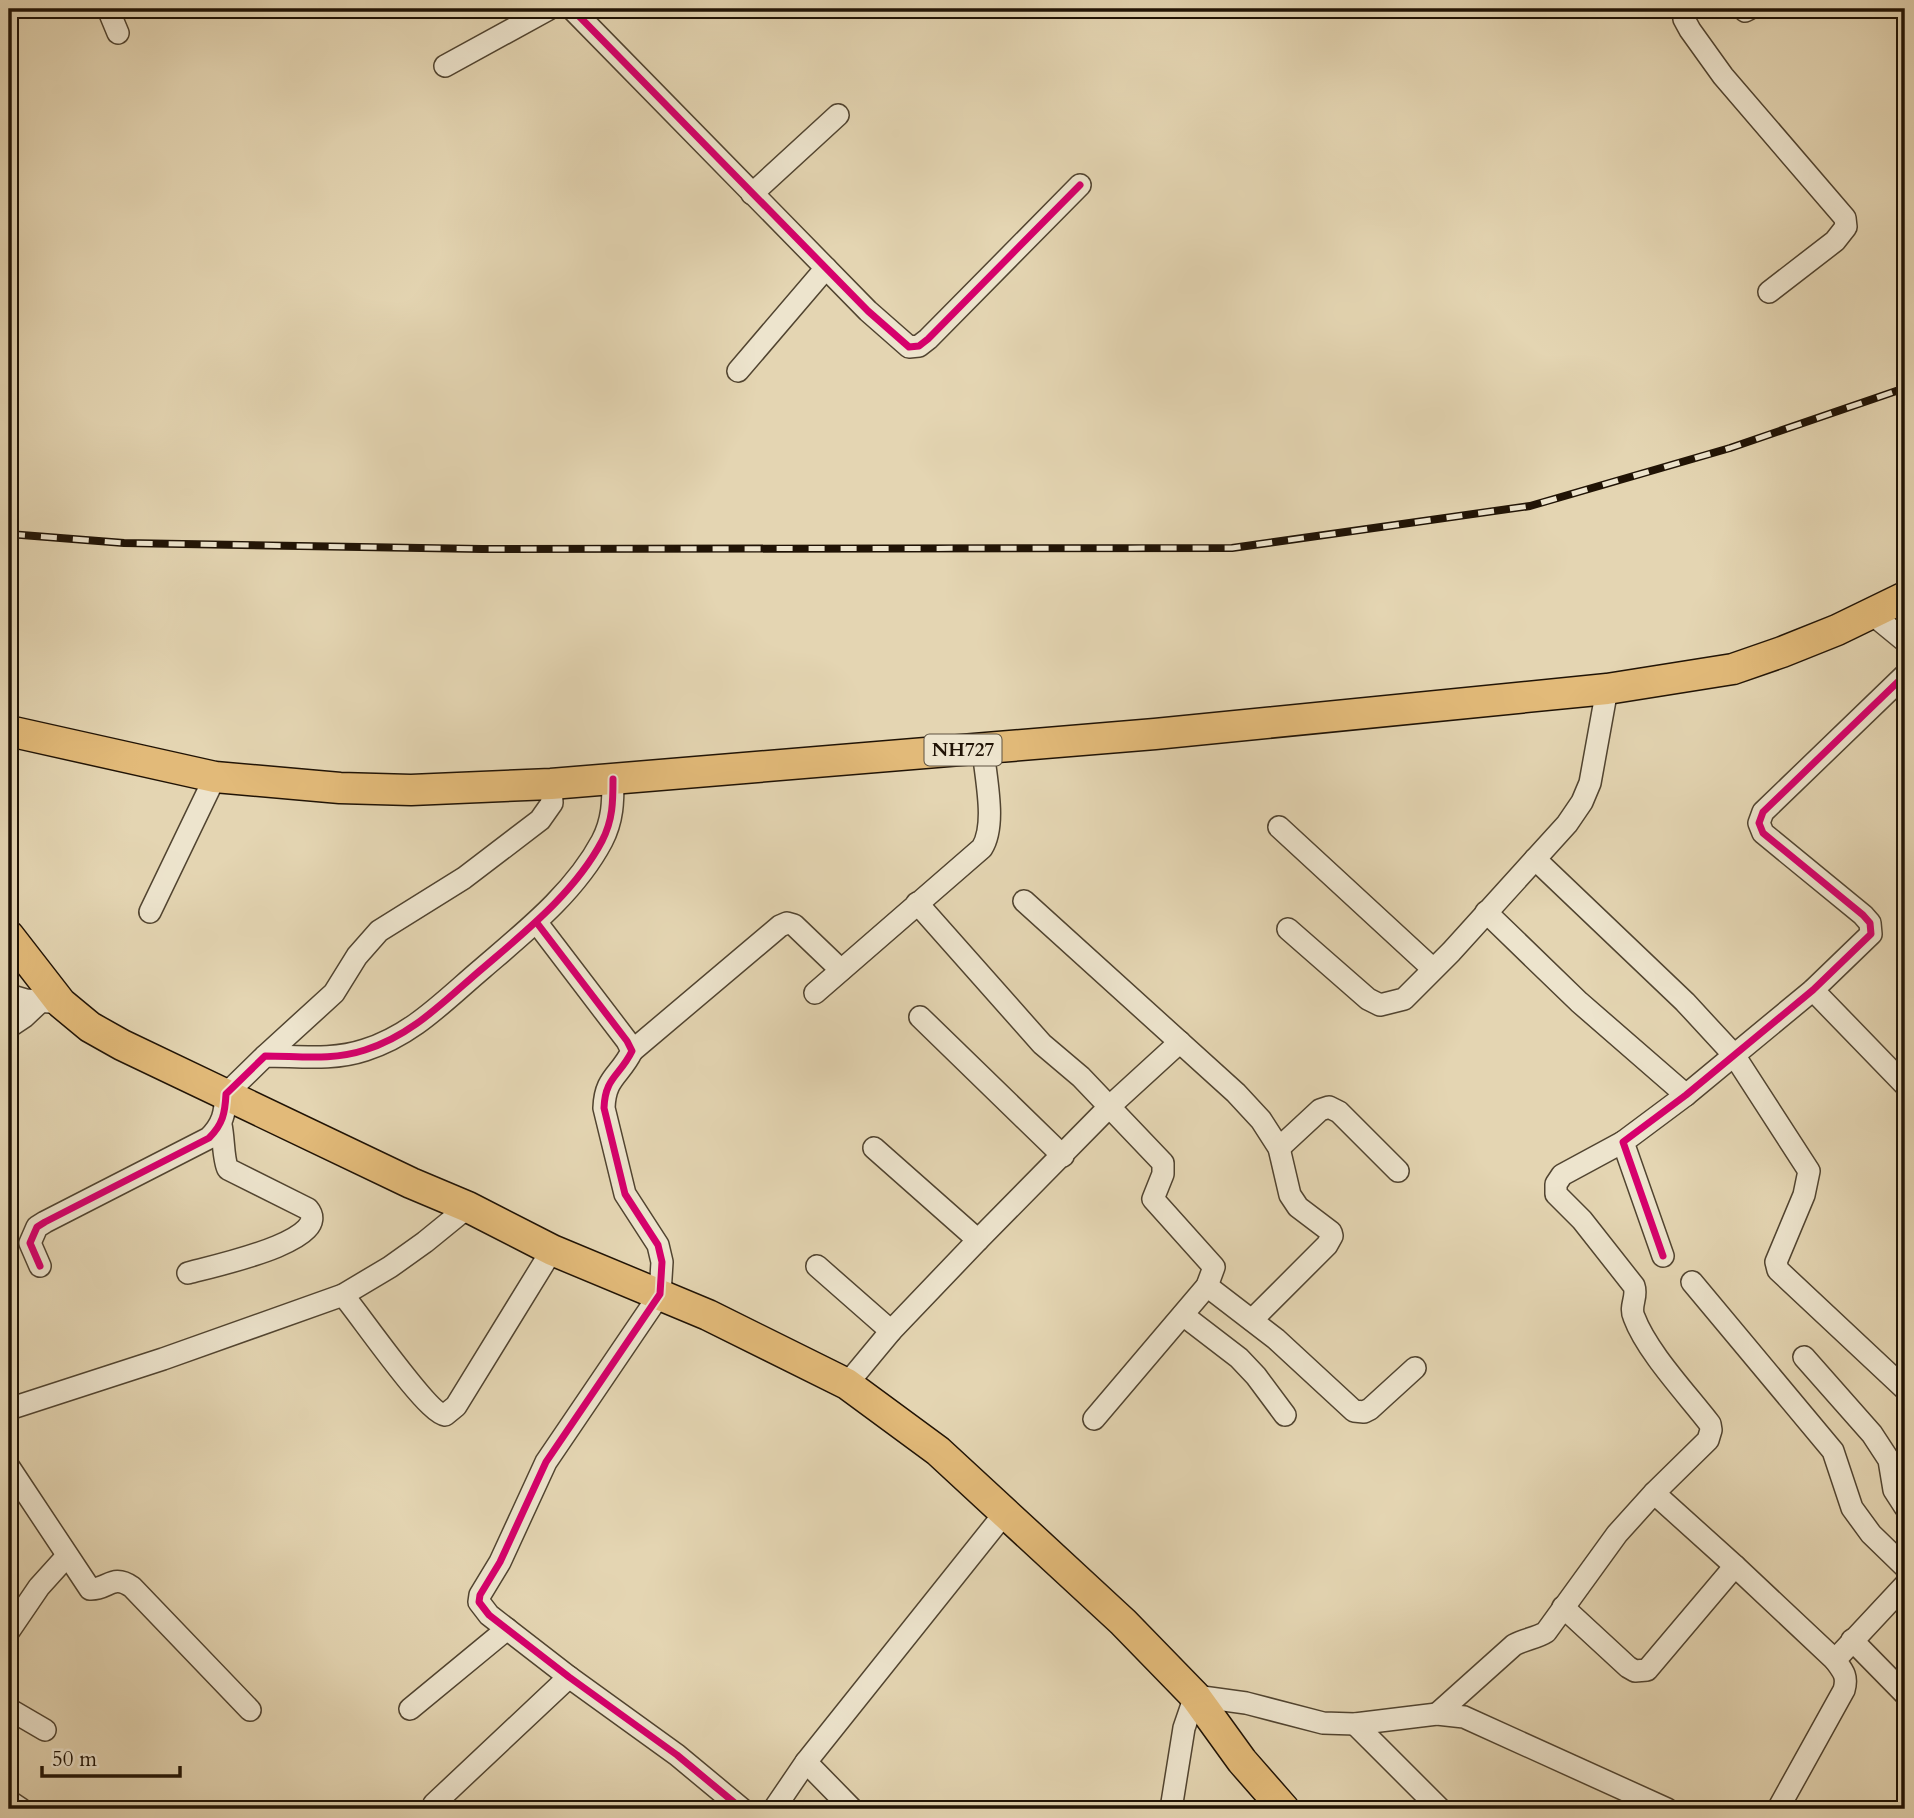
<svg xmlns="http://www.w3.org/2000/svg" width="1914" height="1818" viewBox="0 0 1914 1818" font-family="Cardo,serif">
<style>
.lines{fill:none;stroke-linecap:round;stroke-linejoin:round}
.minor-casing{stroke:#514430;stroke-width:24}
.highway-casing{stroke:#201305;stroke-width:33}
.minor{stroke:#ede4cd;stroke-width:21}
.highway{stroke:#e2ba79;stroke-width:30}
.rail-casing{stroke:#201305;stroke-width:8}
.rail{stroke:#ede4cd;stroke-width:5;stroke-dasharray:16;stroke-linecap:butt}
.cycleway-casing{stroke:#ede4cd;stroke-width:11}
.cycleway{stroke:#d6006c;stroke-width:7}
.labels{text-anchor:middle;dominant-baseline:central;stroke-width:7;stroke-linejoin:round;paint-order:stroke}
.shield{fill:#ede4cd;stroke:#5e5241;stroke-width:2}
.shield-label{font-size:19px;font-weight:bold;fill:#201305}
</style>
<rect width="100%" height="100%" fill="#e4d5b2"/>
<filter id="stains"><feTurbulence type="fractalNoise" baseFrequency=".00286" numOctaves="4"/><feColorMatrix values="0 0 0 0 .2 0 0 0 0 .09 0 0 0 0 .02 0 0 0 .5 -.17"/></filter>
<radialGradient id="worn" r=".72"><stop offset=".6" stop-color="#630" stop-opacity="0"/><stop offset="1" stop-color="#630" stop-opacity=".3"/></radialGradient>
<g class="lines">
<g class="minor-casing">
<g id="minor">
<polyline points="108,9 118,33"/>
<polyline points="572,9 868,311 909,347 919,346 928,339 1080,185"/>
<polyline points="1683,9 1684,19 1690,30 1723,76 1845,218 1846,227 1835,241 1769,292"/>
<polyline points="1745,11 1749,9"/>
<polyline points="445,66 549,9"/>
<polyline points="752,194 838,115"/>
<polyline points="738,371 826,268"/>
<polyline points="1872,614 1905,641"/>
<polyline points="1279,827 1433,969"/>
<polyline points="1535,859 1685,1002 1734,1055 1809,1171 1804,1195 1776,1262 1778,1270 1905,1389"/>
<polyline points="1024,901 1236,1093 1261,1120 1279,1148 1290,1195 1298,1207 1331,1232 1332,1236 1327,1245 1252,1320"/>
<polyline points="917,903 1042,1044 1081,1077 1163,1163 1163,1174 1153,1199 1214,1267 1207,1286 1094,1419"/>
<polyline points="150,912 215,777"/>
<polyline points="1486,912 1579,1002 1686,1095"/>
<path d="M537,923L627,1041L632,1051C620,1076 605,1077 604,1108L625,1194L658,1245L662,1262L660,1294L546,1462L500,1562L480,1595L479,1602L489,1615L507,1629L569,1677L677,1755L742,1809"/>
<polyline points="1288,929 1368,999 1380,1005 1404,999 1451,952 1567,824 1582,802 1590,783 1607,689"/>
<polyline points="1813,990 1905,1085"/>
<path d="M815,993L982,848C997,824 985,776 983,748"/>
<polyline points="9,995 26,1000 61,1003"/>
<polyline points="920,1017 1063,1156"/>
<polyline points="9,1027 24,1017 40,1002"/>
<polyline points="632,1051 780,926 787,923 794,925 841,970"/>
<polyline points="265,1056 334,993 357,956 379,931 464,878 540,820 552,803 551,784"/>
<polyline points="874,1148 978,1240"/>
<polyline points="1279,1148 1320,1110 1329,1107 1339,1112 1398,1171"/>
<polyline points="1663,1256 1623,1142 1686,1095 1813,990 1871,934 1870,923 1863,915 1763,833 1759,823 1763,812 1905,675"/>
<path d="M40,1266L30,1243L37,1227L45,1222L209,1138C223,1124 225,1113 226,1094L265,1056C299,1056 332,1061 365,1050C413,1035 445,1000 483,968C526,931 575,892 602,841C613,820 613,801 613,779"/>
<polyline points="817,1266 891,1331"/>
<path d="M188,1273C209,1267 335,1241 308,1209L228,1169C223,1160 224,1138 221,1125"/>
<polyline points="1692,1282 1833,1451 1852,1508 1871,1534 1905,1567"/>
<polyline points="1207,1286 1276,1339 1354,1411 1364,1412 1370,1409 1415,1368"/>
<path d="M343,1295C360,1315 427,1413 445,1415L456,1406L552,1250"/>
<polyline points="1183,1315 1239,1358 1256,1376 1285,1415"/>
<polyline points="1804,1357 1872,1434 1889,1460 1894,1490 1905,1507"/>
<polyline points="847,1384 891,1331 978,1240 1110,1106 1180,1042"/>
<polyline points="9,1409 163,1359 343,1295 390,1267 425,1242 468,1207"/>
<path d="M9,1467L90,1589C108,1590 112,1573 132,1587L250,1710"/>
<polyline points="1654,1493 1735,1566 1835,1660"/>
<polyline points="1563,1607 1628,1667 1635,1671 1647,1670 1735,1566"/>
<polyline points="9,1631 39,1587 67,1556"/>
<polyline points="1852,1640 1905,1694"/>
<polyline points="9,1709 45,1730"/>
<polyline points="410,1709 507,1629"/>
<path d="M1437,1714L1514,1645C1525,1639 1537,1638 1546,1632L1617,1534L1654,1493L1708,1440L1711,1430L1710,1424C1687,1394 1647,1352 1634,1317C1629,1306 1638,1297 1634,1286L1582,1220L1556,1194V1184L1562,1175L1623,1142"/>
<polyline points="1355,1724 1440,1809"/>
<polyline points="806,1762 852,1809"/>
<polyline points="9,1801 21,1809"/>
<polyline points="434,1804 569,1677"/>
<polyline points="774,1809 806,1762 1004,1514"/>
<polyline points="1171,1809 1184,1728 1195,1696 1246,1703 1323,1723 1355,1724 1437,1714 1464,1717 1667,1809"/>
<path d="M1778,1809L1844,1690C1848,1676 1843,1671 1835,1660L1905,1585"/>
</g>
</g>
<g class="highway-casing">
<g id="highway">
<polyline points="9,731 215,777 340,788 411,790 551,784 1155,734 1607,689 1733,669 1782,652 1837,630 1905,597"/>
<polyline points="9,936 61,1003 90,1027 122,1045 411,1183 468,1207 552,1250 708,1315 847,1384 938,1451 1123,1622 1195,1696 1242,1761 1284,1809"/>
</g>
</g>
<use href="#minor" class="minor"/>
<use href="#highway" class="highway"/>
<g class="rail-casing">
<polyline id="rail" points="9,534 124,543 482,549 1232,548 1530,506 1730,448 1905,388"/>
</g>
<use href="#rail" class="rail"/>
<g class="cycleway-casing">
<g id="cycleway">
<polyline points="572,9 868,311 909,347 919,346 928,339 1080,185"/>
<path d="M537,923L627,1041L632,1051C620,1076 605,1077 604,1108L625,1194L658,1245L662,1262L660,1294L546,1462L500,1562L480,1595L479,1602L489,1615L507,1629L569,1677L677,1755L742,1809"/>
<polyline points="1663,1256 1623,1142 1686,1095 1813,990 1871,934 1870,923 1863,915 1763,833 1759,823 1763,812 1905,675"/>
<path d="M40,1266L30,1243L37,1227L45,1222L209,1138C223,1124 225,1113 226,1094L265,1056C299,1056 332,1061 365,1050C413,1035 445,1000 483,968C526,931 575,892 602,841C613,820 613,801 613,779"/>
</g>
</g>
<use href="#cycleway" class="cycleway"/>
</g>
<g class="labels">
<rect class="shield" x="924.5" y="734.5" width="77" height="31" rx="5"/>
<g class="shield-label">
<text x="963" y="750">NH727</text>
</g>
</g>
<rect width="1914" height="1818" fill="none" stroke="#e4d5b2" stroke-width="35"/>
<rect x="10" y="10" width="1893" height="1797" fill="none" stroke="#201305" stroke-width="3.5"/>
<rect x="18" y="18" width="1879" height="1783" fill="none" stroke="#201305" stroke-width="2"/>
<path d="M42 1766v10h138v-10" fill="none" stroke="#201305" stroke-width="3.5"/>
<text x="52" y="1766" font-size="21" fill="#201305" stroke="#ede4cd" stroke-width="5" paint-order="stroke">50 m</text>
<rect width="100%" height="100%" filter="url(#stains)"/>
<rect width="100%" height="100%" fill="url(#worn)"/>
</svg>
